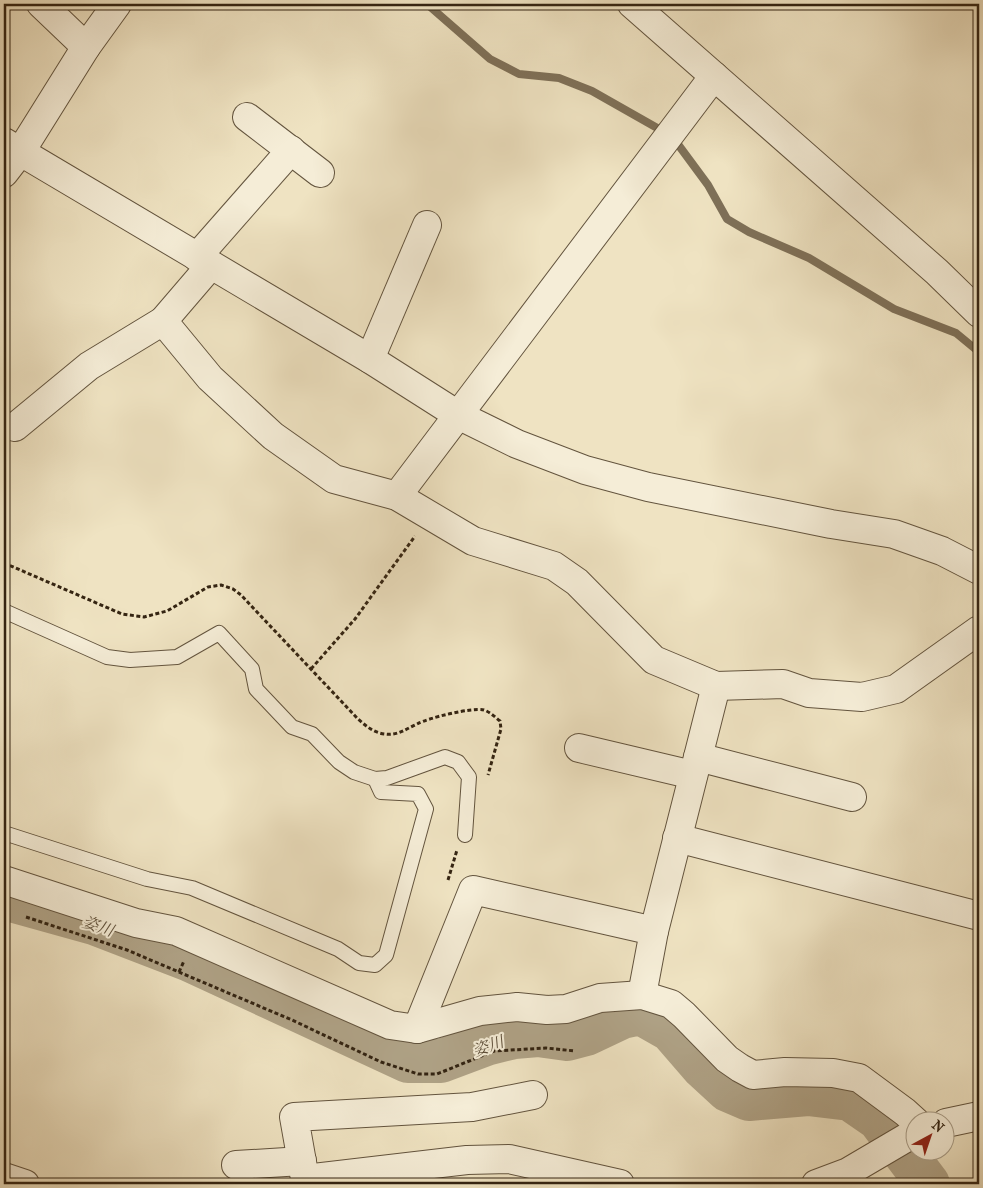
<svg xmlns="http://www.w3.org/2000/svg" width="983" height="1188" viewBox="0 0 983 1188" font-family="'IM FELL French Canon','Noto Serif JP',serif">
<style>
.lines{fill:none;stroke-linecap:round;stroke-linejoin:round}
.stream{stroke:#7e7058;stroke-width:8}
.river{stroke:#afa286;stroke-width:44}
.lane-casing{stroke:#63543e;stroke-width:16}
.street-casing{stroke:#63543e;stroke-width:30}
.path{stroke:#342412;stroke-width:3;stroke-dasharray:4 2.5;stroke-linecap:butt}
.lane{stroke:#f5edd7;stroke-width:14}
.street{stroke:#f5edd7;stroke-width:28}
.labels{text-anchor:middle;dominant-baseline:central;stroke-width:4;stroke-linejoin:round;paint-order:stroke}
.water-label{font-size:16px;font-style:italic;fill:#5f503b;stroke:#f5edd7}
</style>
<rect width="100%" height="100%" fill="#efe3c2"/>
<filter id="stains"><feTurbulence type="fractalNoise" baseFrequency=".004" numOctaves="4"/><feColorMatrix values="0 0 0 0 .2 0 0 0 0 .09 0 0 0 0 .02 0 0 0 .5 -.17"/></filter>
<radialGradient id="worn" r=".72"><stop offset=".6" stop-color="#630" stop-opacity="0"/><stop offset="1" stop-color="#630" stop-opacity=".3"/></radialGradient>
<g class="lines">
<polyline class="stream" points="427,4 490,59 519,74 559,78 592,91 659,129 677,143 708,185 727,219 749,232 809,258 894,309 956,333 979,352"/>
<polyline class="river" points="4,898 94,923 190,960 408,1061 441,1061 489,1043 514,1037 538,1035 567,1039 586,1034 622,1017 641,1013 671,1030 703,1067 728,1090 749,1099 808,1094 850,1099 879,1119 928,1184"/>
<g class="lane-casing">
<g id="lane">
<polyline points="4,611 107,657 130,660 177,657 219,633 252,669 256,689 292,727 312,734 339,762 354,772 375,779 387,778 445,757 458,762 469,777 465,835"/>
<polyline points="4,833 147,879 192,888 338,949 359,963 375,965 386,955 426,809 418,794 381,792 375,779"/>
</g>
</g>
<g class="street-casing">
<g id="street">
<polyline points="41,4 86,47"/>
<polyline points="632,4 937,272 979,313"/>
<polyline points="247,117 320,173"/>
<polyline points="4,142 370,359 458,415 517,444 585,470 648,487 831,524 894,534 942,551 979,570"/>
<polyline points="4,173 21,151 86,47 117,4"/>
<polyline points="197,257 291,150"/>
<polyline points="211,265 163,321 210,378 273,436 334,479 397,496 473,541 554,566 577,582 654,660 716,686 783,684 809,693 862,697 896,689 979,630"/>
<polyline points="370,359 427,225"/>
<polyline points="15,427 89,366 163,321"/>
<polyline points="397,496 714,76"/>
<polyline points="579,748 693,775"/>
<polyline points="698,757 852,797"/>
<polyline points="677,838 979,916"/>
<polyline points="4,880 136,923 176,931 390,1025 417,1029 480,1011 517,1007 547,1010 566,1009 600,998 642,995 671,1004 684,1015 727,1059 740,1068 753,1075 785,1072 833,1073 859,1078 905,1112 916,1122"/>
<polyline points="642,995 654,931"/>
<polyline points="417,1029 473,890 654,931 716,686"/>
<polyline points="946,1123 979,1116"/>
<polyline points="236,1165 302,1161"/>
<polyline points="4,1177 25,1184"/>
<polyline points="305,1179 294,1117 472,1107 533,1095"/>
<polyline points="306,1184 305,1179 467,1160 509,1159 620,1184"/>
<polyline points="816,1184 848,1172 916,1132"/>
</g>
</g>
<g class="path">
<path d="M4,563L122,614L144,617L167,611L208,587L221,585L233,589L241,595L358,719C366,726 374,733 385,734C397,736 406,729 417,724C428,718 472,707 484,710C490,712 495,717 500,721L501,729L488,775"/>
<polyline points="311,669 355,619 415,536"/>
<polyline points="448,880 457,850"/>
<polyline points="26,917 127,950 292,1020 381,1062 418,1074 437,1074 494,1051 546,1048 575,1051"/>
<polyline points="179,972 184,961"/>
</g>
<use href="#lane" class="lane"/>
<use href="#street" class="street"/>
</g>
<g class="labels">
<g class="water-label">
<text transform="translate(98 926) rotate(19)">姿川</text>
<text transform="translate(488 1046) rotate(-19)">姿川</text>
</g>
</g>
<rect width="983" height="1188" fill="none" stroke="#efe3c2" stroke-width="20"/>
<rect x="5" y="5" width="973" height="1178" fill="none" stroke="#342412" stroke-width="2.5"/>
<rect x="10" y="10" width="963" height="1168" fill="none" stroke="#342412"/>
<g transform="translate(930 1136) rotate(40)"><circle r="24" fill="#f5edd7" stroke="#a89d88"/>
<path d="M0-4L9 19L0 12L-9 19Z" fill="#8f2418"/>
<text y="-8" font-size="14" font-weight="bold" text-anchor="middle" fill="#342412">N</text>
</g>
<rect width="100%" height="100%" filter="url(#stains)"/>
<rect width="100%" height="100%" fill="url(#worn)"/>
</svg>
